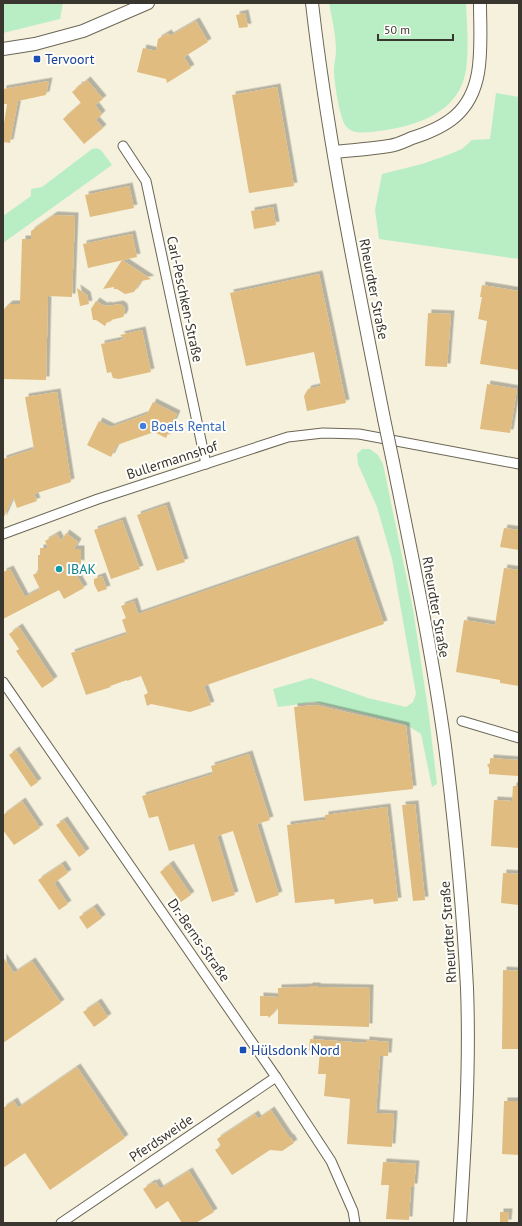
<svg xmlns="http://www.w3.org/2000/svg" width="522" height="1226" viewBox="0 0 522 1226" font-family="'PT Sans',sans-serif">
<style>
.green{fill:#b9eec5}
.building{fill:#e0bc80;filter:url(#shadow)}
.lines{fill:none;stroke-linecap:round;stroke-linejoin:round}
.minor-casing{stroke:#6b6655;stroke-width:11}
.secondary-casing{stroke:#6b6655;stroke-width:14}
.minor{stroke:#fff;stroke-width:9}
.secondary{stroke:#fff;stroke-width:12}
.secondary-bridge-casing{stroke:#6b6655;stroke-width:14;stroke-linecap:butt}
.secondary-bridge{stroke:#fff;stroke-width:12}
.transit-dot{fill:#1a4fb4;stroke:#fffefa;stroke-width:1.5}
.shop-dot{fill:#3f7fe0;stroke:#fffefa;stroke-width:1.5}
.culture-dot{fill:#0f9aa8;stroke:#fffefa;stroke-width:1.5}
.labels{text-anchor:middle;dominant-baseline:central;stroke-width:4;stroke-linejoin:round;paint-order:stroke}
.transit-label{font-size:14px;fill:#164399;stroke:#fffefa;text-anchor:start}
.street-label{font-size:14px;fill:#38362e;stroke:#fffefa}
.shop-label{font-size:14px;fill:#366cbe;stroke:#fffefa;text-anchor:start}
.culture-label{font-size:14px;fill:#0d838f;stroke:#fffefa;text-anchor:start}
</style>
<defs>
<filter id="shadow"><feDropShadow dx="3.5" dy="-3.5" stdDeviation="0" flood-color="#0004"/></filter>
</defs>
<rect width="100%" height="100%" fill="#f6f1dc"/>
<g class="green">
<polygon points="3,3 63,3 60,19 3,33"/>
<path d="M329,3H466C467,25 469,48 466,70C459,113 417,126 379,131C369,132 352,136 345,125C339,114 334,82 334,69C334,63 336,57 336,51C336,35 332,19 329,3Z"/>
<polygon points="496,93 519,97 519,259 379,239 375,210 382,174 422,164 445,156 462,149 472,140 490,139"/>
<polygon points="96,148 101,150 112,165 3,243 3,216 31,196 31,189 42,187 92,149"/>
<polygon points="362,449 370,449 378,455 383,464 413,609 429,716 437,784 432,787 421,734 405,724 315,702 278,707 273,689 311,678 368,698 406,707 413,702 416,694 392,559 377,507 358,464 357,454"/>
</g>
<g class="building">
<polygon points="245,13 248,27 239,28 236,15"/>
<polygon points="196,21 208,42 184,57 191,68 167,83 166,79 137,72 143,48 156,51 158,39 168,33 170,36"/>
<polygon points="87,80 103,99 95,105 102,114 96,120 103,128 84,144 63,119 81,103 72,92 78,87 79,85 81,85"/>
<polygon points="49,81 46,95 18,101 10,143 3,142 3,130 7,104 3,104 3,89"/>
<polygon points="277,87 294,186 249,193 232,95"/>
<polygon points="129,186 134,208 90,217 85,195"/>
<polygon points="273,207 276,225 254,229 251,211"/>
<polygon points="54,215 75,216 72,297 48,296 46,380 3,379 3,310 9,304 20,304 22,239 31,239 31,231"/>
<polygon points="132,234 137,257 88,268 83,244"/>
<polygon points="122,260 151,279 141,281 141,284 139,284 134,292 125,294 117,289 114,289 114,287 103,289"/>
<polygon points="319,274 346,403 307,411 304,396 308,389 321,386 314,352 246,366 230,293"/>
<polygon points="482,285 519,291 519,370 480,364 487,321 478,319 482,297 480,297"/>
<polygon points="77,288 87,295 89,304 80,306"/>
<polygon points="96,301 104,306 108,305 108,306 120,304 124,307 125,313 123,317 111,320 112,321 107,322 105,326 96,320 93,320 91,309"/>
<polygon points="428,313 451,314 447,367 425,366"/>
<polygon points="142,330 151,372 119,379 113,378 111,372 107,373 101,344 125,339 120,335"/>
<polygon points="487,384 517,389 510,433 480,429"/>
<polygon points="57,392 71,482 34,494 37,501 17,508 13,497 3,519 3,459 34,449 25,397"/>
<polygon points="153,402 177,414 166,438 154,432 117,445 111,457 87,445 99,421 111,427 147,414"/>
<polygon points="166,505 185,562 157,571 137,515"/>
<polygon points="122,520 140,569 111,579 94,530"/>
<polygon points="504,528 519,530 519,550 500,547"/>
<polygon points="66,533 78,542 74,549 81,549 81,564 77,563 76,574 84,588 64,599 59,590 3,619 3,572 10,569 25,597 40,589 33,575 38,572 38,555 40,555 40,548 48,548 45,541 57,534 61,541"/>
<polygon points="355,539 384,624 204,686 211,705 190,712 151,704 147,706 144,695 148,693 141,676 127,681 127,680 110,686 111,687 86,695 71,653 127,634 122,620 126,618 121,606 134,601 138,614"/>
<polygon points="504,568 519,570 519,686 500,683 500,680 456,672 464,620 495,625"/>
<polygon points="102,576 107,589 98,592 94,584 94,579"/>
<polygon points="19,627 54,680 42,688 16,651 19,649 9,634"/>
<polygon points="316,705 406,726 413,789 304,801 294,707"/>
<polygon points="16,750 38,782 31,787 9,755"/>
<polygon points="249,754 270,820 257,824 279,895 256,903 233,831 217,836 235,895 212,902 194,844 169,851 158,816 149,818 142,796 213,774 211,766"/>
<polygon points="490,758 519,760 519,776 489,774 489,768 487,765 490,763"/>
<polygon points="513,786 519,786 519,848 491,846 494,800 512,801"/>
<polygon points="22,801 40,828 14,845 3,830 3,815"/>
<polygon points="415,804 425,900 413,901 402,805"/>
<polygon points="387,807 398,901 374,904 373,899 335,904 334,899 295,903 287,825 325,820 325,815"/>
<polygon points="64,820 86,852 79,857 56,825"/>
<polygon points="62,864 68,873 54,883 68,904 59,910 38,880"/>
<polygon points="170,864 191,895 181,902 160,872"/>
<polygon points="503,873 519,874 519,905 501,903"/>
<polygon points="94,907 102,918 87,929 79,917"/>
<polygon points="3,957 14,973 32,961 61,1003 3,1043"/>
<polygon points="503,970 519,971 519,1049 502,1049"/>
<polygon points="309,986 316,986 318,987 370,988 369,1027 278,1024 278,1008 269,1018 268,1016 260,1016 260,996 278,997 278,988 309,987"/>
<polygon points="98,1002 108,1017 94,1027 83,1012"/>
<polygon points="310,1039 366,1043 366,1040 389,1042 388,1056 380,1056 376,1113 394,1114 392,1147 347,1144 350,1099 324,1096 326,1074 318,1074 320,1051 309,1050"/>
<polygon points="77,1067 125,1138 50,1190 25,1153 3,1168 3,1108 14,1101 18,1108"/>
<polygon points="504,1101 519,1101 519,1155 502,1154"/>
<polygon points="271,1110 289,1137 291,1138 294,1143 282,1151 270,1150 232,1175 215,1150 221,1146 217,1139 255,1114 258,1119"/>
<polygon points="383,1162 416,1164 414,1187 411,1187 409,1220 386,1219 389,1185 381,1185"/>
<polygon points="189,1171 214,1212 196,1223 182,1223 168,1201 156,1209 143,1189 152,1183 153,1184 156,1182 160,1189"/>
<polygon points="500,1212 509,1212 508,1223 500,1223"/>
</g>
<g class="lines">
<g class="minor-casing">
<g id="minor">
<polyline points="123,146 146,181 206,464"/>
<polyline points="3,534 98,499 288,437 323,433 359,434 519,464"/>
<polyline points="3,682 276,1077 331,1161 353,1211 355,1223"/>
<polyline points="462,721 519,738"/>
<polyline points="61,1223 276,1077"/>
</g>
</g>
<g class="secondary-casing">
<g id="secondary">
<path d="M312,3C328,143 357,281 384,419"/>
<polyline points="3,49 35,44 83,31 148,3"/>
<path d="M334,152C352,150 371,149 389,146C397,145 405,141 412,138C447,127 471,112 478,73C482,50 480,26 480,3"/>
<path d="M393,462C412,556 432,651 445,746C455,826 463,908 467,988C470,1067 465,1145 460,1223"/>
</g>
</g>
<use href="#minor" class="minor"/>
<use href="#secondary" class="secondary"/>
<g class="secondary-bridge-casing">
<polyline id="secondary-bridge" points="384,419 393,462"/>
</g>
<use href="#secondary-bridge" class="secondary-bridge"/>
</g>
<g class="transit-dot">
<rect x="33" y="55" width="8" height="8" rx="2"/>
<rect x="239" y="1046" width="8" height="8" rx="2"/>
</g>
<circle class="shop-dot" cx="143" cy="426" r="4"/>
<circle class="culture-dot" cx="59" cy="569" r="4"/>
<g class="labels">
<g class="transit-label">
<text x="45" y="59">Tervoort</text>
<text x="251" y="1050">Hülsdonk Nord</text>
</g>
<g class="street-label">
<text transform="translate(374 289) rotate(79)">Rheurdter Straße</text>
<text transform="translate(185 299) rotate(78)">Carl-Peschken-Straße</text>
<text transform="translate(172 460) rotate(-18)">Bullermannshof</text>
<text transform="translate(436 607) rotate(80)">Rheurdter Straße</text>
<text transform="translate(448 932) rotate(-94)">Rheurdter Straße</text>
<text transform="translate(199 940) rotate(55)">Dr.-Berns-Straße</text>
<text transform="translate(161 1138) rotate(-34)">Pferdsweide</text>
</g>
<g class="shop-label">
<text x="151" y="426">Boels Rental</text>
</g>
<g class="culture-label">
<text x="67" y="569">IBAK</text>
</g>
</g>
<rect width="522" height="1226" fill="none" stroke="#38362e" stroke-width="8"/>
<path d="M378 34v6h75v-6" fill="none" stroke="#38362e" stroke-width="2"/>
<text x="384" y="34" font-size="12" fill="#38362e" stroke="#fffefa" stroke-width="3" paint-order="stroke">50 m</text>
</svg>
